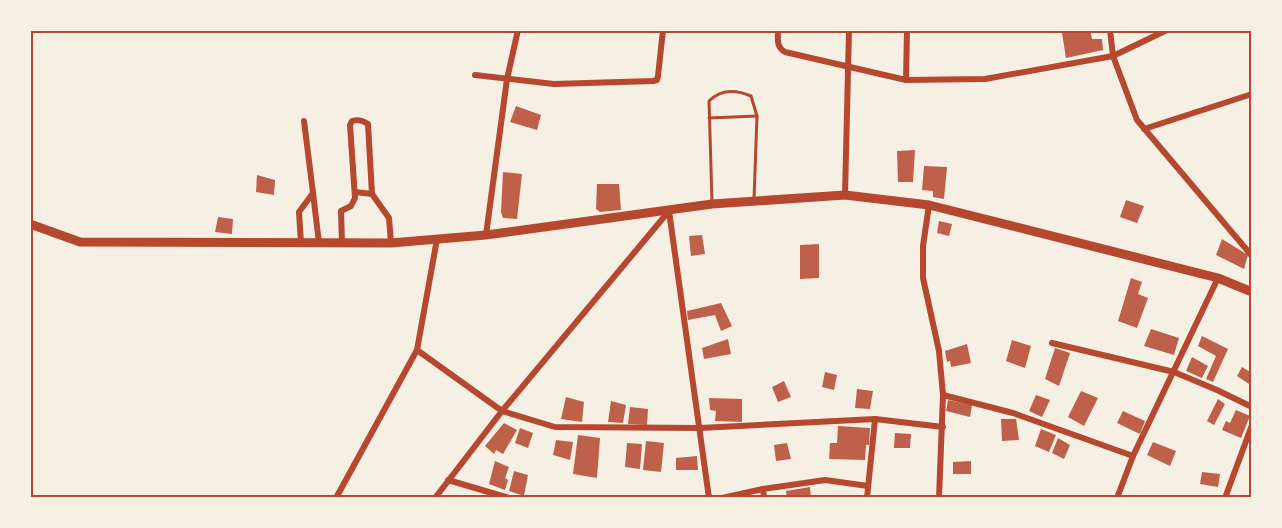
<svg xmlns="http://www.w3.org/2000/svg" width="1282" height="528" viewBox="0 0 1282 528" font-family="Rubik,sans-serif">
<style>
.building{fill:#bf614a}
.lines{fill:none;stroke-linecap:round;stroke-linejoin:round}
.service{stroke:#b5482f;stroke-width:3}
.minor{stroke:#b5482f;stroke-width:6}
.primary{stroke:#b5482f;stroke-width:9}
.neatline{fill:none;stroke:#b5482f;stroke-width:2}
</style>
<rect width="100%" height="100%" fill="#f6efe4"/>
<g class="building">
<polygon points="1090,30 1092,39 1102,39 1103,50 1066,58 1062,33"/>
<polygon points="516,106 541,115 537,130 510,122"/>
<polygon points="915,150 913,182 898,182 897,151"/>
<polygon points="924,166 947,167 944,199 933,197 933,191 922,190"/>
<polygon points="503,172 522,174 517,219 503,218 501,212"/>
<polygon points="257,175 275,180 274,195 256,192"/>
<polygon points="597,184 619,184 621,210 600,212 596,209"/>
<polygon points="1126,200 1144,206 1137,223 1120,217"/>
<polygon points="218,217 233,219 232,234 215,232"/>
<polygon points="939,221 952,224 949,236 937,233"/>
<polygon points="702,235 705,254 691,256 689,236"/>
<polygon points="1222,239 1248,255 1244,269 1216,255"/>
<polygon points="819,244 819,278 800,279 800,245"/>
<polygon points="1131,278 1142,282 1138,294 1148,298 1137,328 1118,321"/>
<polygon points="721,303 732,326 721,331 715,315 688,320 687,311"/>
<polygon points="1151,329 1179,338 1174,355 1144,346"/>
<polygon points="1202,336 1228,349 1213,382 1206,379 1216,356 1198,346"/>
<polygon points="728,339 731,354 704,359 702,348"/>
<polygon points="1012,340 1031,346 1025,368 1006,361"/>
<polygon points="967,344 971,363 951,367 950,361 947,362 945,351"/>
<polygon points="1055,348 1070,353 1059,386 1045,379"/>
<polygon points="1192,357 1208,366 1202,378 1186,371"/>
<polygon points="1242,367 1252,373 1249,384 1237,376"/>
<polygon points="825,372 837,375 834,390 822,387"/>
<polygon points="784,381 791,397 778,402 772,387"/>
<polygon points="857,389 873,391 870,409 855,408"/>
<polygon points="1081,391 1098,398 1084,426 1068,417"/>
<polygon points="1036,395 1050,400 1042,417 1029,411"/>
<polygon points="566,397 584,402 582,422 561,419"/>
<polygon points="709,398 742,399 742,422 715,421 716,411 710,410"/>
<polygon points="1218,399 1225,404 1214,425 1207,421"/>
<polygon points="948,400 972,405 970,417 946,411"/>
<polygon points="611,401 626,405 623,423 608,422"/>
<polygon points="630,407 648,409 647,425 628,424"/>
<polygon points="1236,410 1250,416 1241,438 1222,430 1226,421 1230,423"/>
<polygon points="1123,411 1145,421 1140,434 1117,423"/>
<polygon points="1001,419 1016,419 1019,440 1002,441"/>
<polygon points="504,423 517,430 503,454 496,450 494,454 485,446"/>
<polygon points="838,426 870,428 869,445 866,445 865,460 829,459 830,443 837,443"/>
<polygon points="520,428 533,433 528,448 515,443"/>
<polygon points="1041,429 1056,435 1049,452 1035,446"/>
<polygon points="895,433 911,434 910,448 894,448"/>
<polygon points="578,435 600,438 597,478 573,474"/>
<polygon points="1058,438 1070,445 1064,459 1052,453"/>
<polygon points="556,440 573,442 570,460 553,455"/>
<polygon points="646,441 664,443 661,472 643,470"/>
<polygon points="1153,442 1176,451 1170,466 1147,455"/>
<polygon points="627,443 642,444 640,469 625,467"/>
<polygon points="787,443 791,459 776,461 774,445"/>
<polygon points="697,456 698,470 676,470 676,458"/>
<polygon points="495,461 509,467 505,478 508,480 505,490 489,484"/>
<polygon points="971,461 971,474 953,474 953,462"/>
<polygon points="514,471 528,475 524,496 509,491"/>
<polygon points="1202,472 1220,474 1218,487 1200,484"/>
<polygon points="810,487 811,498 787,498 786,491"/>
</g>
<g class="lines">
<g class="service">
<polyline points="709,118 757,116"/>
<path d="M712,202L709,101C721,89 737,90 751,96L757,116L754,199"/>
</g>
<g class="minor">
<path d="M778,30C778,39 776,47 785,52L906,80L985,79L1113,56L1167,30"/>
<polyline points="1110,30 1113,56 1137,120 1252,256"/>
<polyline points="475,75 554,84 653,81 657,80 658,76 663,30"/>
<polyline points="906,80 907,30"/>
<polyline points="1144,129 1252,94"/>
<polyline points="355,192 372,194"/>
<polyline points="313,193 319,243"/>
<polyline points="845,195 849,30"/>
<polyline points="929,205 923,246 923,278 939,351 943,395 939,498"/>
<polyline points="669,211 709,498"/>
<polyline points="486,235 507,79 518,30"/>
<polyline points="301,243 299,212 313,193 304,121"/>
<path d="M342,243L341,211L351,206L355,198L350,125L352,121C358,119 362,120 368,124L372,194L389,218L391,243"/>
<polyline points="1052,343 1174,372 1217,390 1252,407"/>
<polyline points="417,350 502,411 555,427 700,428 875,419 943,427"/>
<polyline points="943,395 1013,413 1133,456"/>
<polyline points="448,480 509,498"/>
<polyline points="763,489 764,498"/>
<polyline points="336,498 417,350 437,239"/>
<polyline points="435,498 502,411 669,211"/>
<polyline points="722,498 763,489 825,480 868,486"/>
<polyline points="867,498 875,419"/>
<polyline points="1117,498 1133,456 1218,278"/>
<polyline points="1225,498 1252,425"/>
</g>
<polyline class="primary" points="30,224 80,242 391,243 486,235 712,204 845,195 929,205 1218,278 1252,292"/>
</g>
<rect width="1282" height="528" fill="none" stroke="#f6efe4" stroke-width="63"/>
<rect x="32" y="32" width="1218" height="464" class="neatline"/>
</svg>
